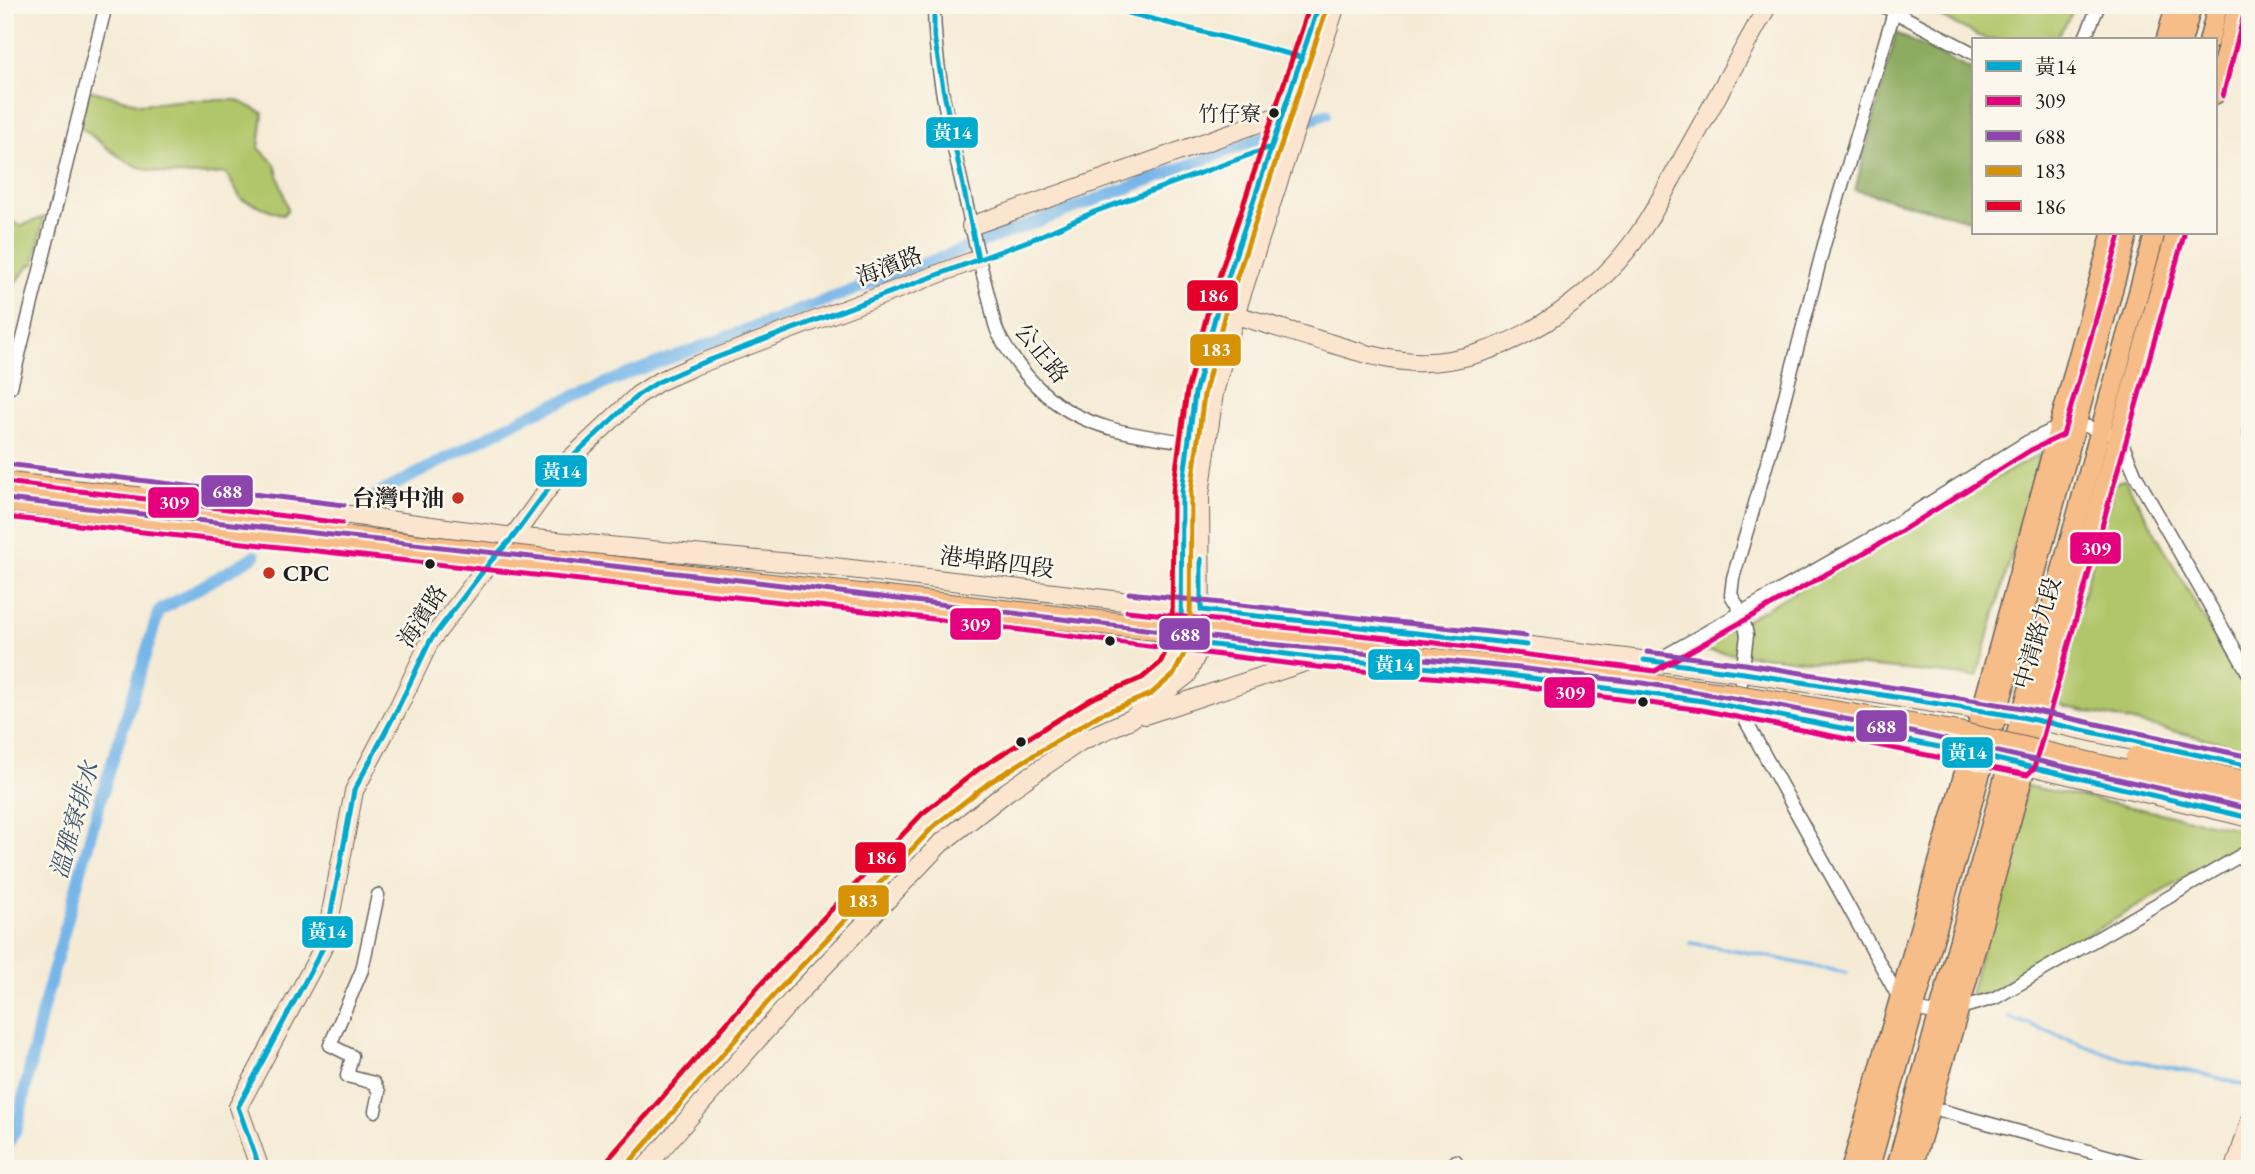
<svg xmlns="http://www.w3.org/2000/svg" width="2255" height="1174" viewBox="0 0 2255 1174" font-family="'EB Garamond','Noto Serif TC',serif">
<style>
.green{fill:#b1c66b;stroke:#667144;stroke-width:2}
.forest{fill:#8cab5f;stroke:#54643e;stroke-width:2}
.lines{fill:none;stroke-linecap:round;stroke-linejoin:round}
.stream{stroke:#74b5e8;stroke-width:3.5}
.canal{stroke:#74b5e8;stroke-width:12}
.street-casing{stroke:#68645d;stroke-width:15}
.secondary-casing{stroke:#68645d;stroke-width:20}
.primary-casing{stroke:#68645d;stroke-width:22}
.street{stroke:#fff;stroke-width:12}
.secondary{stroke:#fce5cf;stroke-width:18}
.primary{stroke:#f7bd88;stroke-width:19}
.highway-bridge-casing{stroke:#68645d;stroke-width:25;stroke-linecap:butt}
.highway-bridge{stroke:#f7bd88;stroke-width:23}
.bus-1-casing{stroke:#fbf7ec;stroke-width:10}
.bus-2-casing{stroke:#fbf7ec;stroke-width:10}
.bus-3-casing{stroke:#fbf7ec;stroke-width:10}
.bus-4-casing{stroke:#fbf7ec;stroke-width:10}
.bus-5-casing{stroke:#fbf7ec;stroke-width:10}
.bus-1{stroke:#00a9ce;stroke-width:5}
.bus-2{stroke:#e5007d;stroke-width:5}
.bus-3{stroke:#8e44ad;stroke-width:5}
.bus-4{stroke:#d69104;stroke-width:5}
.bus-5{stroke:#e4002b;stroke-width:5}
.bus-dot{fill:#1c1c1c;stroke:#fbf7ec;stroke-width:2.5}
.poi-dot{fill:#c8321e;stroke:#fbf7ec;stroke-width:2.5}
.labels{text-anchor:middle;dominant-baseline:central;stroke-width:5;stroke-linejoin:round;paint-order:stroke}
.bus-label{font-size:21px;fill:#1c1c1c;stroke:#fbf7ec;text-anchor:end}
.street-label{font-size:23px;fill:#1c1c1c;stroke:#fbf7ec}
.poi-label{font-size:23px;font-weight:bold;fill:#1c1c1c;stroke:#fbf7ec;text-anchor:end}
.water-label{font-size:24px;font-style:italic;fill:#3f596e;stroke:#fbf7ec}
.line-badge{stroke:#fbf7ec;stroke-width:2.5}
.badge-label{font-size:19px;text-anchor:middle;font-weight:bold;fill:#fff}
</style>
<rect width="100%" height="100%" fill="#fbf7ec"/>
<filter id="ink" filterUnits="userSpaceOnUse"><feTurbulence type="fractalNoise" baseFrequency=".0143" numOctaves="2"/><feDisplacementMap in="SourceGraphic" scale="14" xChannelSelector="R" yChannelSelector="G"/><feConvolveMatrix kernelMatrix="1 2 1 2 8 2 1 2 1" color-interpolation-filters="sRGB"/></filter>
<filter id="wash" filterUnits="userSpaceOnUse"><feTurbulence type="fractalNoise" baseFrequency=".00686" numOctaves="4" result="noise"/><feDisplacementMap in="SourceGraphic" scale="28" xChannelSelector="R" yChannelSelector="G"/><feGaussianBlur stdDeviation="1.57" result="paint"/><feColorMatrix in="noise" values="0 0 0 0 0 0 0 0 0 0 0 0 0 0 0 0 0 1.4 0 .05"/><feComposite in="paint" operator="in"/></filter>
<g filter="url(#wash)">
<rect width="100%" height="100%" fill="#f5ebd5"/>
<g class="green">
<path d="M1916,5H2075C2070,19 2063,31 2051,40H1988Z"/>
<path d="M89,90L141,104L189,100H237L263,113L259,148L275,164L288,209L283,215L241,199L226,173C196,176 162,177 134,165C114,156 96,138 79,126Z"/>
<polygon points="5,217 21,226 44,217 34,265 30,264 21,276 5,292"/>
<polygon points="2040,454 1977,677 1696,650 1890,535"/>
<polygon points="2123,480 2126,481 2250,700 2250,749 2063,706 2054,697 2114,486 2117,482"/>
<polygon points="2026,786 2250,831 2250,841 1967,1005"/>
</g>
<polygon class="forest" points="1896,33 1973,71 1973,221 1855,190"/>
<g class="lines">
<g class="stream">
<polyline points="1691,943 1751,953 1847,973"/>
<polyline points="2008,1017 2116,1057 2207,1075 2247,1086"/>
</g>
<g class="canal">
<polyline points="376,495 531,414 633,372 1326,114"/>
<polyline points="5,1148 17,1128 41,1016 98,808 159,611 255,556"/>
</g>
</g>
</g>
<g filter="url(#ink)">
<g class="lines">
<g class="street-casing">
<g id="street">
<path d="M934,5C934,79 956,153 971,225C977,251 983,276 990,302C992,312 994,324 998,333C1008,353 1026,377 1043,392C1084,431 1142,436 1196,443"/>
<polyline points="1881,5 1973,53"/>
<polyline points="1894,12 1824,245 1772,446 1733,578 1731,595 1742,613 1747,635 1738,707 1900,1000 1914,1009 1939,1014 1995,998 2250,850"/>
<polyline points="2084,40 2099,5"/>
<polyline points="11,387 106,5"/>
<polyline points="2250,430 2250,435"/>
<polyline points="1654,662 1886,530 2027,442 2057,428 2075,423 2119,436 2136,476 2250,676"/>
<polyline points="1929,1107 2154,1169"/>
<polyline points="375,1111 379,1092 374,1083 347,1076 352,1056 330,1045 362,970 378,895"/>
<polyline points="1455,1169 1456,1161"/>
</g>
</g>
<g class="secondary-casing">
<g id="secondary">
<polyline points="971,226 1281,115"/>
<path d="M1224,312C1258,321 1292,332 1326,342C1355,351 1383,360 1414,362C1501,366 1597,299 1643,228C1658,206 1670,181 1683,158C1711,107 1740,56 1768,5"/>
<polyline points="124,487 328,512 513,537 834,567 1181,608 1437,634 1744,673 2021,717 2250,766"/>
<polyline points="1744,708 2009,761 2250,818"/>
<polyline points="1145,715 1318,658"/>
<polyline points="260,1169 238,1107 325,944 354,791 398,708 430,641 490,562 513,537 569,460 638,395 658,382 694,366 978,259"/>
<polyline points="612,1169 766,991 928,820 985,775 1095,707 1147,686 1167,669 1181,641 1182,491 1195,393 1217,310 1319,5"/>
<polyline points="644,1169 794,998 940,844 1008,791 1081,741 1131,719 1187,675 1201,645 1200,495 1214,393 1235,315 1336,5"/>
<polyline points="2235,1169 2250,1121"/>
</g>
</g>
<g class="primary-casing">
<g id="primary">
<polyline points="2166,40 2176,5"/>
<polyline points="2182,40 2192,5"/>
<polyline points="2209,40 2218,5"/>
<polyline points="2215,94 2238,5"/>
<polyline points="1851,1169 1970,753 2112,233"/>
<polyline points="1869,1169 1997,714 2128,233"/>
<polyline points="1896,1169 2155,233"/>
<polyline points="1912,1169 1959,1009 2038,721 2176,233"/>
</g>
</g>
<use href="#street" class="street"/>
<use href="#secondary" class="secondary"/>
<use href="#primary" class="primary"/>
<g class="highway-bridge-casing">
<g id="highway-bridge">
<polyline points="5,484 139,499"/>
<polyline points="5,500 1339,649 1728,695 1956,733 2250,801"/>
<polyline points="2137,758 2250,784"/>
</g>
</g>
<use href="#highway-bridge" class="highway-bridge"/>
<g class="bus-1-casing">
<g id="bus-1">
<polyline points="934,5 934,36 943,88 978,259"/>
<polyline points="1097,5 1301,57"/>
<polyline points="1319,5 1217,310 1195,393 1182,491 1181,641 1318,658 1500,674 1703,701 1970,753 2250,818"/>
<polyline points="1201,559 1201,610 1527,645"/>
<polyline points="1644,660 1744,673 2021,717 2250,766"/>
<polyline points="260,1169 238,1107 325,944 354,791 398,708 430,641 490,562 513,537 569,460 638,395 658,382 694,366 1033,239 1094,212 1271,147"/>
</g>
</g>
<g class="bus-2-casing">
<g id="bus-2">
<polyline points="2223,96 2246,7"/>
<polyline points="5,482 342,523"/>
<polyline points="5,517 901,615 1317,667 1499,683 1702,710 2027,775 2034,768 2184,235"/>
<polyline points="1127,611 1436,643 1655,671 1890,538 2031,450 2063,435 2120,235"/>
</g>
</g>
<g class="bus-3-casing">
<g id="bus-3">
<polyline points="6,464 344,505"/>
<polyline points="6,499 757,582 1269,644 1518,668 1643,683 1774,705 1911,732 2250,809"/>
<polyline points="1129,593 1526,636"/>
<polyline points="1647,652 1745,664 2022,708 2250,757"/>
</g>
</g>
<g class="bus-4-casing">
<polyline id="bus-4" points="624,1169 772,997 934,826 990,782 1099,715 1151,694 1174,674 1190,642 1191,492 1204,395 1225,313 1327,8"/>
</g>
<g class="bus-5-casing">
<polyline id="bus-5" points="605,1163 760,985 923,813 980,768 1091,699 1142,678 1160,663 1172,639 1173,491 1187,391 1209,307 1310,5"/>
</g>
<use href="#bus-1" class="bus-1"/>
<use href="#bus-2" class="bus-2"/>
<use href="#bus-3" class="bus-3"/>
<use href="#bus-4" class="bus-4"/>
<use href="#bus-5" class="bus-5"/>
</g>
</g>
<g class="bus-dot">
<circle cx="1274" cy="113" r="6"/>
<circle cx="430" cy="564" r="6"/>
<circle cx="1110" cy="641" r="6"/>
<circle cx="1643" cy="702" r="6"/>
<circle cx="1021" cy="742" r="6"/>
</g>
<g class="poi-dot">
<circle cx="458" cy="498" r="7"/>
<circle cx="269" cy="573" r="7"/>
</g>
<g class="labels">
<g class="bus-label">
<text x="1261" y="113">竹仔寮</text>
</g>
<g class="street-label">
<text transform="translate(889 266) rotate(-21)">海濱路</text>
<text transform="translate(1042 353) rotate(51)">公正路</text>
<text transform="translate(997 562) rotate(7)">港埠路四段</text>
<text transform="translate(422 616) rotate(-57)">海濱路</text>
<text transform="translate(2037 633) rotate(-74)">中清路九段</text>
</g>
<g class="poi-label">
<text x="444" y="498">台灣中油</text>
<text x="283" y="573" text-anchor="start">CPC</text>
</g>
<g class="water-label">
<text transform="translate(74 820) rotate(-74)">溫雅寮排水</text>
</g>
</g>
<g class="line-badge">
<rect x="925" y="116" width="54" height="33" rx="7" fill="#00a9ce"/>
<rect x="1186" y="279" width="53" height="33" rx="7" fill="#e4002b"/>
<rect x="1189" y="333" width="53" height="34" rx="7" fill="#d69104"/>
<rect x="534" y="454" width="54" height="34" rx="7" fill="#00a9ce"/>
<rect x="200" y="474" width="54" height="34" rx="7" fill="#8e44ad"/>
<rect x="147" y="486" width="53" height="33" rx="7" fill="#e5007d"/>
<rect x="2069" y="531" width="53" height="34" rx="7" fill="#e5007d"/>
<rect x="949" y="607" width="53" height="34" rx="7" fill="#e5007d"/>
<rect x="1158" y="617" width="53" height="34" rx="7" fill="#8e44ad"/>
<rect x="1367" y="648" width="54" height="33" rx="7" fill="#00a9ce"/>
<rect x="1543" y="676" width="53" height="33" rx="7" fill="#e5007d"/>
<rect x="1855" y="709" width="53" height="34" rx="7" fill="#8e44ad"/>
<rect x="1941" y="736" width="53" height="33" rx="7" fill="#00a9ce"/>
<rect x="854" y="841" width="53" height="33" rx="7" fill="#e4002b"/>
<rect x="837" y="884" width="53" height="34" rx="7" fill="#d69104"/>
<rect x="301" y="915" width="53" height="34" rx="7" fill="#00a9ce"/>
</g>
<g class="badge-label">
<text x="952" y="139">黃14</text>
<text x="1213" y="302">186</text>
<text x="1216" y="356">183</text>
<text x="561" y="478">黃14</text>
<text x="227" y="498">688</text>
<text x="174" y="509">309</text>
<text x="2096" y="555">309</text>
<text x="975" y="631">309</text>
<text x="1185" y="641">688</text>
<text x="1394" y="671">黃14</text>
<text x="1570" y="699">309</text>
<text x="1881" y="733">688</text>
<text x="1967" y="759">黃14</text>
<text x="881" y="864">186</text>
<text x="863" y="907">183</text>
<text x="327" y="938">黃14</text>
</g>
<rect width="2255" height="1174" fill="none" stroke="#fbf7ec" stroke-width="28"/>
<rect x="1972" y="38" width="245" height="196" fill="#fbf7ec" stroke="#a29f99" stroke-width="2"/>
<rect x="1986" y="61" width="35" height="10" fill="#00a9ce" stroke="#a29f99" stroke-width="2"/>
<text x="2035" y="74" font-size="21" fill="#1c1c1c">黃14</text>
<rect x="1986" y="96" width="35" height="10" fill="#e5007d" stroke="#a29f99" stroke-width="2"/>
<text x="2035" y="108" font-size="21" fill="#1c1c1c">309</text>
<rect x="1986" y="131" width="35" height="10" fill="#8e44ad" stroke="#a29f99" stroke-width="2"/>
<text x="2035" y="144" font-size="21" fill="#1c1c1c">688</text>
<rect x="1986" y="166" width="35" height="10" fill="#d69104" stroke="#a29f99" stroke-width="2"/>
<text x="2035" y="178" font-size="21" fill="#1c1c1c">183</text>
<rect x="1986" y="201" width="35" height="10" fill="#e4002b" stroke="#a29f99" stroke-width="2"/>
<text x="2035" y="214" font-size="21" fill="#1c1c1c">186</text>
</svg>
